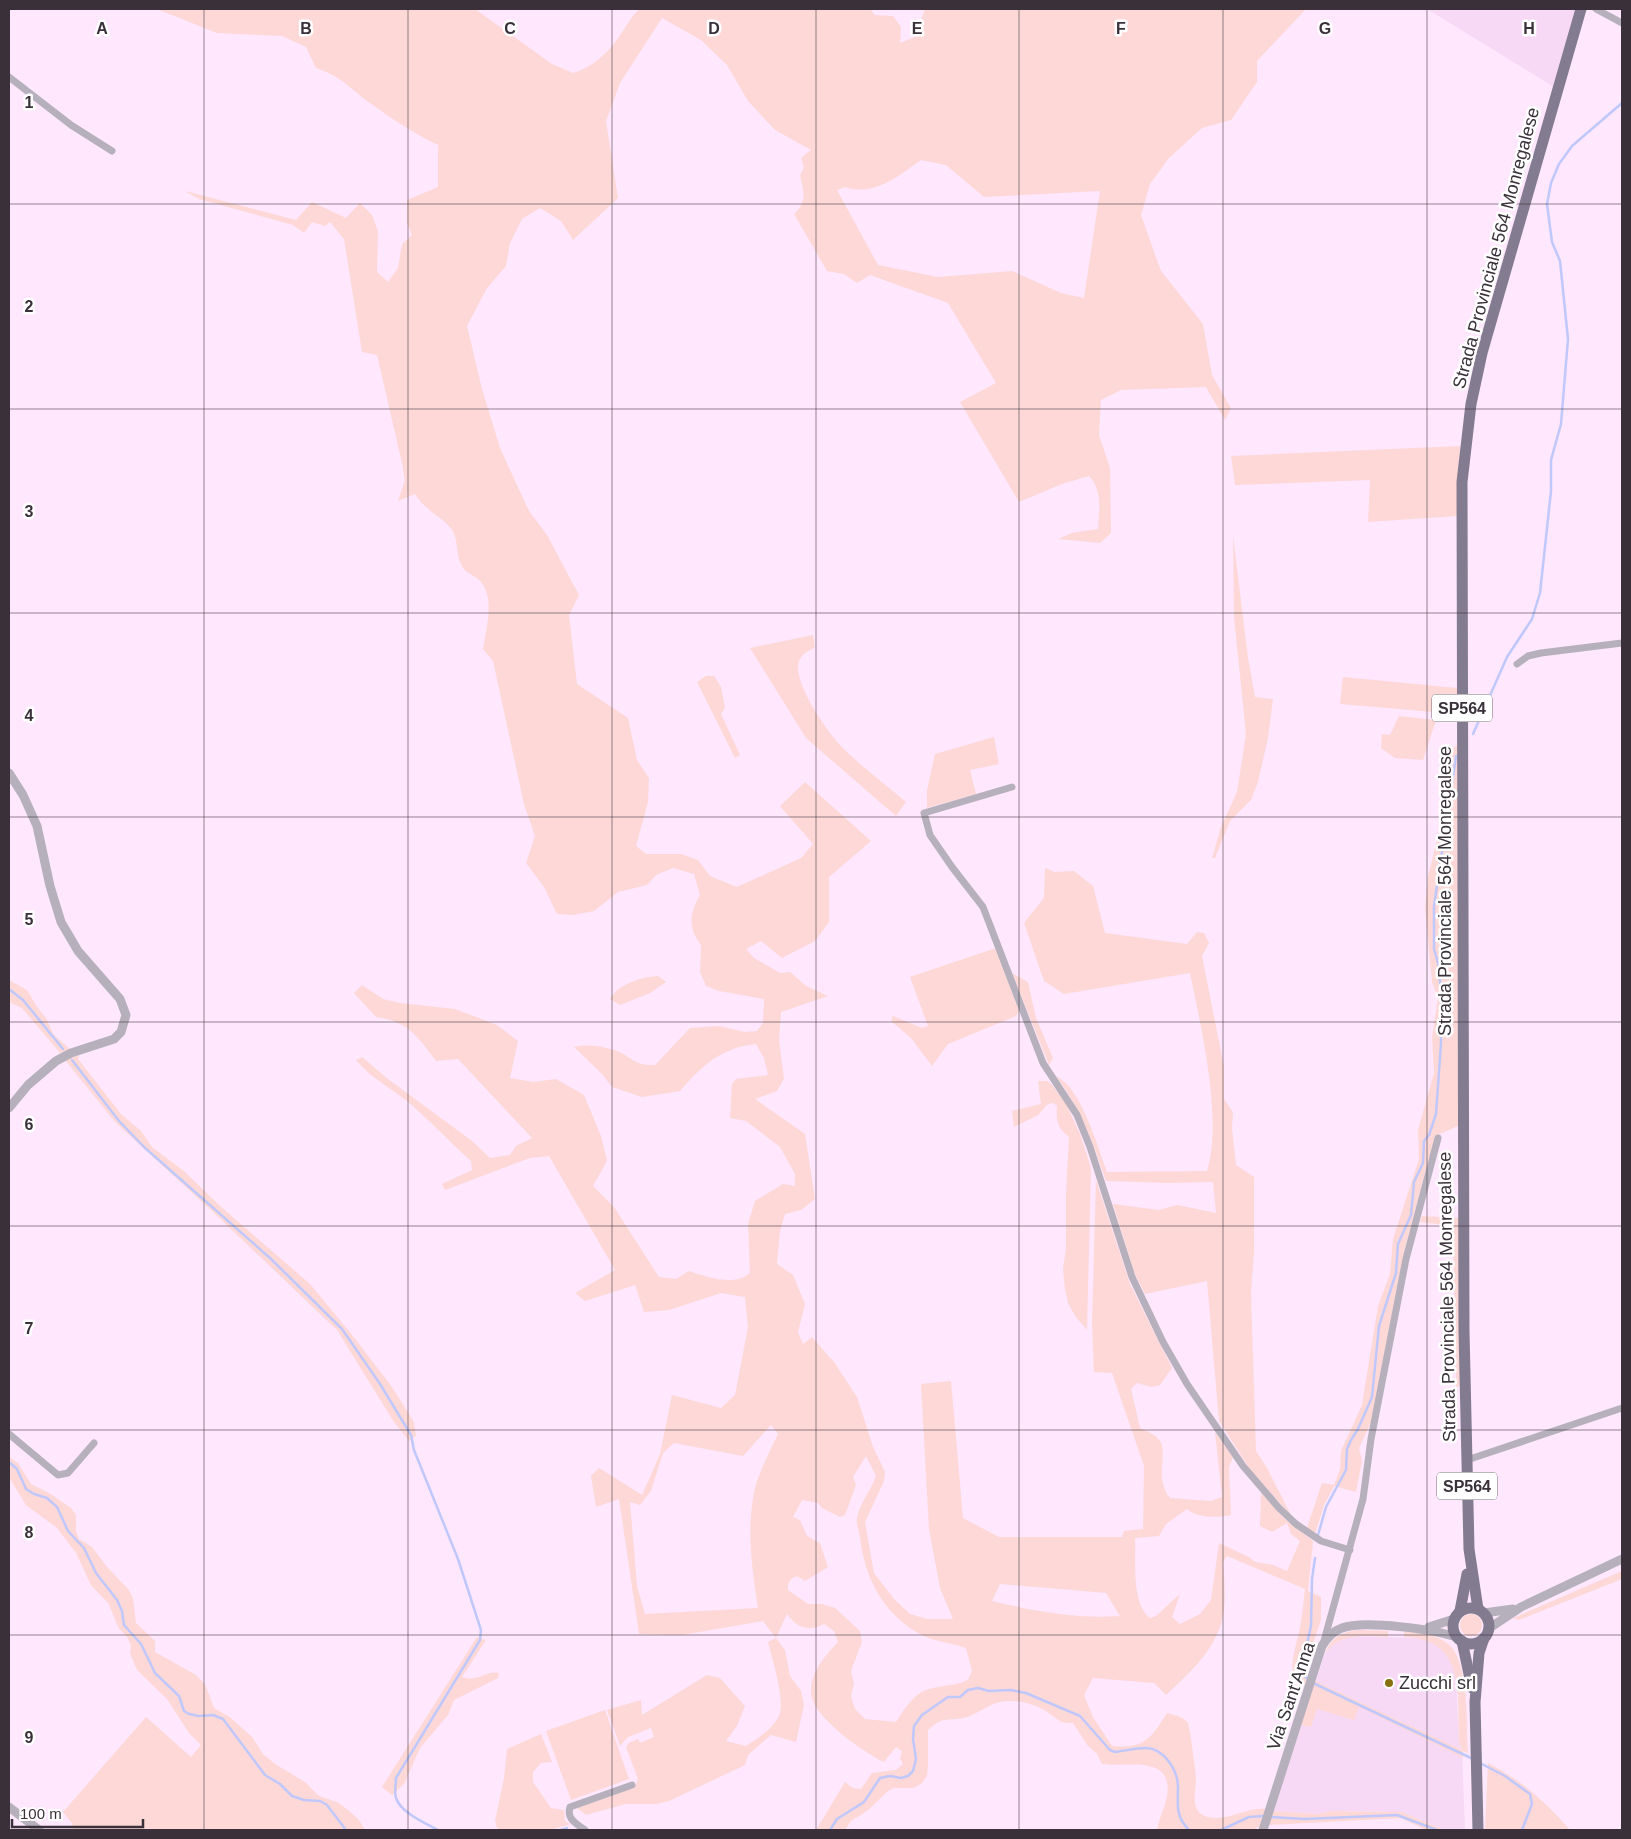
<svg xmlns="http://www.w3.org/2000/svg" width="1631" height="1839" viewBox="0 0 1631 1839" font-family="Helvetica,sans-serif">
<style>
.built{fill:#f7d9f5}
.green{fill:#fdd8d7;fill-rule:evenodd}
.lines{fill:none;stroke-linecap:round;stroke-linejoin:round}
.stream{stroke:#c0c7fb;stroke-width:2.5}
.minor{stroke:#b5b0bc;stroke-width:7}
.tertiary{stroke:#b5b0bc;stroke-width:9}
.primary{stroke:#837b90;stroke-width:11}
.grid{fill:none;stroke:#393039;stroke-width:1;stroke-opacity:0.55}
.poi-dot{fill:#887011;stroke:#fff;stroke-width:2}
.labels{text-anchor:middle;dominant-baseline:central;stroke-width:5;stroke-linejoin:round;paint-order:stroke}
.shield{fill:#fff;stroke:#746e74;stroke-width:1}
.shield-label{font-size:16px;font-weight:bold;fill:#393039}
.street-label{font-size:18px;fill:#393039;stroke:#fff}
.poi-label{font-size:18px;fill:#393039;stroke:#fff;text-anchor:start}
.grid-label{font-size:16px;text-anchor:middle;font-weight:bold;fill:#393039;stroke:#fff;stroke-width:5;stroke-linejoin:round;paint-order:stroke}
</style>
<rect width="100%" height="100%" fill="#ffe7fd"/>
<g class="built">
<polygon points="1427,9 1577,9 1554,87"/>
<polygon points="1351,1636 1420,1638 1438,1645 1451,1660 1456,1679 1459,1742 1462,1751 1465,1830 1444,1830 1402,1812 1332,1811 1317,1814 1273,1811 1325,1653 1335,1643"/>
</g>
<g class="green">
<path d="M157,9H475L552,64L573,73C591,68 608,53 619,37C626,27 631,16 640,9H870L875,15L893,16L901,27L900,43L915,37L925,9H1306L1257,61V82L1231,120L1202,128L1169,158L1150,184L1141,215L1161,271L1203,324L1212,375L1231,408L1225,420L1206,387L1121,390L1101,400L1099,435L1110,468L1111,533L1100,543L1058,539L1072,533L1098,529C1099,512 1103,490 1089,476L1062,484L1019,502L960,402L996,383L948,303L870,275L857,283L844,274L827,271L794,214C807,202 804,192 800,175L804,168L801,158L811,150L775,130L748,101L727,65L701,40L662,18L620,83L606,121L618,198L573,240L561,221L540,208L522,219L510,243L506,266L487,288L467,326L482,389L500,448L529,511L547,535L579,595L569,615L577,684L628,718L637,760L649,778L648,802L636,846L646,854H681L698,860L710,876L737,887L801,858L813,844L780,806L805,782L871,841L829,877V922L815,941L782,958L761,941L746,949L754,958L780,973L790,972L806,986L828,996L781,1012L779,1039L784,1079L777,1091L755,1099L805,1134L815,1199L801,1210L785,1214L780,1231L777,1264L793,1275L805,1304L798,1332L803,1344L812,1337L834,1362L857,1397L873,1447L885,1472L884,1481L865,1522L874,1573L894,1599L910,1614L927,1619H953L940,1588L929,1529L921,1384L951,1381L963,1518L999,1537H1122L1124,1531L1143,1529L1144,1466L1112,1373L1094,1372L1092,1323L1096,1180L1130,1284L1172,1368L1160,1385L1151,1387L1137,1383L1131,1389L1140,1428C1147,1431 1156,1435 1160,1441C1168,1452 1154,1479 1170,1498L1211,1501L1222,1497L1215,1432L1233,1457L1229,1467L1231,1515C1219,1518 1196,1518 1187,1509L1166,1524L1159,1536L1135,1538C1136,1561 1131,1603 1150,1618L1156,1616L1180,1594L1172,1617L1180,1624L1200,1614L1211,1600L1219,1543L1249,1557L1255,1562L1273,1565L1287,1571L1300,1541L1291,1534L1287,1523L1272,1532L1260,1526L1261,1493L1285,1519L1313,1541L1308,1591L1321,1597V1620L1306,1664L1308,1671L1305,1685C1284,1677 1295,1652 1298,1636C1302,1621 1303,1605 1305,1589L1227,1556L1223,1562C1224,1577 1226,1594 1224,1609C1220,1646 1191,1672 1166,1695L1154,1683L1093,1678L1084,1695L1093,1717L1112,1746C1145,1749 1151,1738 1167,1713C1174,1715 1184,1717 1188,1723C1190,1728 1196,1774 1196,1781C1195,1795 1190,1812 1208,1817C1229,1822 1245,1807 1265,1809L1260,1826L1253,1830H1157C1159,1818 1165,1808 1167,1796C1174,1753 1125,1768 1102,1764L1097,1754L1088,1746L1073,1723C1059,1724 1057,1718 1046,1711C1031,1702 1007,1697 991,1705C983,1709 975,1714 967,1717C950,1722 943,1715 928,1730V1766L927,1776L922,1783L914,1788H894L888,1791L867,1811L851,1821L845,1830H816L845,1782L853,1788L861,1789L872,1773L896,1770L903,1764L900,1758L902,1751L896,1747L884,1762C864,1752 810,1716 811,1691C811,1671 825,1656 838,1642L834,1631L824,1624C809,1632 797,1628 787,1614L776,1638L785,1650L790,1676L801,1691L804,1705L796,1742L771,1735L748,1755L745,1765L669,1801L657,1804H626L586,1815L577,1808L635,1787L638,1779L626,1747L629,1743L638,1739L640,1743L654,1737L651,1728L628,1737L620,1746L607,1710L641,1700L642,1715L707,1675L720,1678L745,1706L737,1726L726,1741L746,1746C758,1738 770,1731 778,1718C787,1704 772,1659 768,1642L776,1638L763,1621L682,1635L639,1634L619,1499L596,1507L591,1476L599,1468L642,1495L660,1454L672,1395L721,1408L735,1395L748,1327L745,1297L721,1293L669,1310L644,1312L635,1285L585,1301L575,1293L615,1270L549,1156L530,1158L445,1190L442,1184L472,1170L471,1161C452,1144 434,1125 415,1108C397,1091 371,1079 356,1060L362,1057L388,1079L472,1141L490,1158L510,1155L516,1146L532,1138L458,1059L436,1061C418,1037 408,1021 376,1017L354,993L362,985L383,999L400,1003L455,1009L497,1025L518,1041L510,1078L533,1082L556,1079L584,1095L601,1136L607,1161L593,1186L614,1207L659,1277L676,1279L689,1271C707,1277 734,1287 750,1273L748,1224L755,1201L783,1184L795,1186V1174L780,1147L746,1121L730,1118L732,1084L736,1079L768,1075L764,1058L756,1044C720,1048 703,1065 680,1091L642,1097L612,1087L602,1074L574,1047C586,1044 602,1046 614,1050C632,1056 633,1066 655,1065L690,1028L719,1026L745,1032L757,1031L763,1023L764,999L719,991L706,986L700,972L701,945C688,929 689,913 700,895L694,874L673,868L656,875L647,885L618,892L594,911L573,915L557,914L544,887L526,863L535,836L524,804L493,661L483,649C486,630 495,598 481,582C474,574 465,574 461,564C456,555 458,540 453,531C442,516 425,511 415,494L398,501L405,480L402,463L377,355L362,352L344,239L330,222L325,226L312,222L304,233L293,225L199,199L185,191L296,220L312,202L346,218L360,203L372,215L378,231L377,272L388,282L398,268L402,244L412,235L407,223V200L438,187V145C411,132 386,115 362,97C343,82 339,76 316,68L306,47L282,36L217,33ZM921,160L946,165L984,197L1100,191L1084,298L1061,293L1012,271L938,277L878,265L837,190L845,187C874,197 898,176 921,160ZM771,1425L778,1434C770,1451 760,1470 755,1488C746,1528 752,1569 758,1608L645,1614L637,1586L630,1502L640,1505L651,1491L663,1453L674,1443L743,1456ZM866,1456L876,1476C871,1491 860,1502 857,1518C856,1524 859,1531 860,1537C864,1577 884,1616 922,1635C935,1642 952,1643 966,1648L972,1671L968,1680C955,1686 943,1685 929,1689C914,1693 904,1710 896,1722L865,1719L855,1709L851,1696L854,1683L851,1671L862,1642L860,1631L835,1608L822,1604H808L788,1590V1584L792,1578L797,1576L805,1581L828,1567L820,1543L807,1536L800,1520L793,1517L802,1500L818,1503L822,1508L840,1517L845,1515L856,1485L853,1477ZM1000,1584L1106,1593L1120,1616C1076,1619 1034,1611 992,1601Z"/>
<polygon points="1460,446 1457,516 1368,522 1370,480 1235,485 1231,456"/>
<polygon points="1233,536 1248,658 1255,697 1273,699 1268,738 1258,782 1251,800 1230,821 1215,858 1212,858 1221,827 1237,792 1246,734 1234,617"/>
<path d="M813,635L815,647C810,650 802,654 800,659C789,677 826,730 839,744C859,765 884,783 906,802L896,816L806,738L750,648Z"/>
<polygon points="706,676 714,676 721,687 725,708 721,714 740,755 735,758 697,682"/>
<polygon points="1343,677 1457,688 1457,714 1340,704"/>
<polygon points="1399,716 1436,720 1423,760 1395,758 1381,748 1382,734 1390,735"/>
<polygon points="994,737 999,764 970,770 976,794 927,808 927,790 935,754"/>
<polygon points="1457,745 1458,1126 1435,1136 1406,1244 1372,1420 1359,1448 1362,1461 1356,1492 1334,1486 1324,1505 1315,1534 1307,1528 1322,1483 1334,1485 1340,1469 1341,1451 1362,1405 1378,1306 1390,1274 1393,1239 1419,1159 1418,1130 1434,1073 1432,1038 1438,998 1432,982 1425,908 1428,877 1440,827 1451,751"/>
<path d="M1045,868L1055,872L1074,871L1093,886L1105,933L1187,944L1197,932L1204,933L1209,943L1202,956L1224,1067V1099L1233,1112L1232,1128L1236,1165L1254,1177V1252L1251,1293L1256,1451L1267,1468L1291,1515L1253,1474L1219,1421L1207,1281L1145,1294L1134,1272L1113,1204L1159,1210L1177,1205L1216,1213L1213,1182L1168,1183L1106,1181C1093,1143 1080,1108 1056,1076C1082,1089 1097,1145 1107,1172L1207,1171C1223,1119 1201,1027 1190,973L1064,994L1044,981L1024,923L1044,898Z"/>
<polygon points="996,948 1019,1011 1016,1016 948,1044 932,1066 911,1038 891,1021 893,1016 922,1028 928,1026 910,977"/>
<polygon points="1012,973 1028,982 1036,1018 1053,1058 1049,1065"/>
<path d="M658,976L666,982L650,993L620,1005L610,999C618,984 642,977 658,976Z"/>
<polygon points="9,980 27,990 37,1007 46,1018 54,1035 71,1050 60,1053 22,1008 9,1002"/>
<polygon points="79,1055 78,1059 121,1114 141,1131 152,1147 185,1172 220,1206 310,1284 353,1336 392,1387 414,1422 416,1436 409,1441 394,1422 337,1330 213,1212 115,1122 65,1060"/>
<path d="M1038,1081H1047L1052,1085L1065,1102L1080,1134L1091,1168L1087,1330L1075,1316L1068,1303L1065,1289L1063,1269L1066,1248V1194L1069,1137C1057,1128 1056,1120 1057,1106L1053,1103L1048,1104L1038,1115L1014,1127L1012,1111L1041,1104Z"/>
<polygon points="1422,1216 1459,1218 1460,1386 1456,1387 1453,1226 1420,1222"/>
<polygon points="9,1457 18,1463 31,1484 49,1493 71,1508 76,1515 76,1531 79,1539 92,1547 107,1567 128,1589 133,1598 136,1623 155,1641 155,1652 196,1675 205,1684 214,1708 231,1718 252,1737 263,1754 275,1764 305,1782 319,1796 337,1802 348,1810 359,1820 365,1830 73,1830 72,1823 63,1812 146,1717 191,1757 201,1745 189,1733 167,1699 137,1670 130,1653 131,1645 127,1637 118,1627 109,1604 91,1585 76,1553 57,1528 26,1505 9,1477"/>
<polygon points="1622,1571 1622,1579 1519,1620 1513,1618"/>
<circle cx="1471" cy="1625" r="11"/>
<path d="M1361,1630L1388,1631V1637C1364,1636 1342,1632 1325,1653C1332,1637 1343,1631 1361,1630Z"/>
<path d="M1404,1631C1420,1633 1436,1634 1448,1644C1470,1661 1466,1727 1468,1753L1463,1751V1758L1359,1707L1354,1720L1317,1709L1311,1727L1301,1725L1315,1681L1462,1750L1459,1742C1457,1695 1467,1639 1404,1637Z"/>
<path d="M477,1637L486,1640L462,1677C479,1683 485,1670 499,1673L498,1678L454,1700L448,1715L420,1748L404,1784L392,1795L382,1787Z"/>
<polygon points="605,1710 629,1779 571,1800 546,1731"/>
<path d="M541,1734L552,1762L541,1763L533,1772V1782L551,1808L564,1810L565,1821L570,1824C549,1833 523,1830 501,1830L497,1828L495,1821L504,1778L507,1749Z"/>
<path d="M1488,1763C1521,1780 1546,1802 1570,1830H1485Z"/>
<polygon points="1273,1811 1317,1814 1332,1811 1402,1812 1444,1830 1426,1830 1401,1818 1269,1825"/>
</g>
<g class="lines">
<g class="stream">
<polyline points="1473,734 1507,657 1532,619 1540,593 1551,491 1551,460 1561,424 1568,339 1560,261 1552,242 1547,204 1551,183 1559,164 1572,146 1622,103"/>
<polyline points="9,989 23,1000 63,1049"/>
<path d="M72,1060L119,1121L144,1147L270,1258L342,1329L380,1384L411,1435L414,1450L458,1559L481,1630L480,1640L396,1778C396,1784 394,1792 396,1798C401,1813 425,1823 438,1830"/>
<polyline points="9,1462 17,1469 26,1489 34,1494 47,1498 57,1507 68,1531 84,1548 96,1573 117,1600 122,1611 124,1625 141,1644 155,1673 179,1696 184,1711 189,1714 199,1716 213,1715 223,1719 265,1775 280,1784 292,1796 304,1800 320,1801 327,1805 346,1830"/>
<polyline points="1318,1535 1326,1507 1346,1470 1347,1449 1351,1440 1358,1429 1372,1397 1379,1326 1396,1273 1398,1244 1411,1215 1414,1182 1423,1163 1424,1141 1429,1135 1436,1114 1441,1043 1441,990 1438,963 1434,949 1434,906 1456,756"/>
<polyline points="1309,1680 1303,1675 1302,1666 1311,1626 1312,1579 1315,1558"/>
<polyline points="1313,1683 1473,1759"/>
<polyline points="1480,1763 1505,1776 1530,1794 1532,1804 1522,1830"/>
<polyline points="1270,1817 1305,1819 1397,1815 1437,1830"/>
<polyline points="561,1830 567,1828"/>
<path d="M830,1830L837,1819L864,1802L880,1778L890,1776L901,1778L908,1776L913,1771L916,1759L913,1739L914,1726L922,1715L948,1697H960L968,1690L978,1688L989,1691L1011,1690L1026,1693L1080,1716L1110,1750L1115,1752C1124,1751 1136,1748 1146,1748C1164,1748 1178,1771 1178,1787C1178,1805 1175,1816 1189,1830"/>
<polyline points="1221,1830 1249,1817 1264,1816"/>
</g>
<g class="minor">
<polyline points="1596,9 1622,23"/>
<polyline points="9,77 71,125 112,151"/>
<polyline points="1517,664 1528,656 1541,653 1622,643"/>
<polyline points="1012,787 924,813 930,835 952,867 983,907 1043,1063 1077,1115 1090,1147 1132,1277 1163,1342 1187,1384 1243,1466 1279,1508 1296,1524 1321,1541 1350,1550"/>
<polyline points="9,1434 58,1475 68,1473 94,1443"/>
<polyline points="1467,1460 1622,1408"/>
<polyline points="1324,1641 1363,1499 1371,1439 1406,1259 1438,1138"/>
<path d="M585,1830C577,1824 566,1819 570,1807L632,1785"/>
</g>
<g class="tertiary">
<polyline points="9,773 23,795 37,826 50,886 61,922 78,951 120,999 126,1015 121,1032 114,1039 71,1053 56,1061 28,1085 9,1108"/>
<polyline points="1484,1613 1513,1609"/>
<polyline points="1429,1627 1454,1619"/>
<polyline points="1488,1629 1521,1607 1622,1559"/>
<polyline points="9,1807 39,1830"/>
<path d="M1263,1830L1322,1646C1327,1638 1333,1631 1342,1628C1363,1620 1436,1629 1458,1638"/>
</g>
<g class="primary">
<circle cx="1471" cy="1626" r="18"/>
<polyline points="1478,1609 1469,1549 1464,1331 1462,482 1471,404 1482,353 1581,9"/>
<polyline points="1460,1611 1467,1574"/>
<polyline points="1462,1641 1472,1688"/>
<polyline points="1478,1830 1475,1702 1479,1653 1484,1638"/>
</g>
</g>
<path class="grid" d="M204,9V1830M408,9V1830M612,9V1830M816,9V1830M1019,9V1830M1223,9V1830M1427,9V1830M9,204H1622M9,409H1622M9,613H1622M9,817H1622M9,1022H1622M9,1226H1622M9,1430H1622M9,1635H1622"/>
<circle class="poi-dot" cx="1389" cy="1683" r="5"/>
<g class="labels">
<g class="shield">
<rect x="1432" y="694.5" width="60" height="27" rx="4"/>
<rect x="1437" y="1472.5" width="60" height="27" rx="4"/>
</g>
<g class="shield-label">
<text x="1462" y="708">SP564</text>
<text x="1467" y="1486">SP564</text>
</g>
<g class="street-label">
<text transform="translate(1496 248) rotate(-75)">Strada Provinciale 564 Monregalese</text>
<text transform="translate(1445 891) rotate(-90)">Strada Provinciale 564 Monregalese</text>
<text transform="translate(1447 1297) rotate(-91)">Strada Provinciale 564 Monregalese</text>
<text transform="translate(1291 1696) rotate(-71)">Via Sant'Anna</text>
</g>
<g class="poi-label">
<text x="1399" y="1683">Zucchi srl</text>
</g>
</g>
<g class="grid-label">
<text x="102" y="34">A</text>
<text x="306" y="34">B</text>
<text x="510" y="34">C</text>
<text x="714" y="34">D</text>
<text x="917" y="34">E</text>
<text x="1121" y="34">F</text>
<text x="1325" y="34">G</text>
<text x="1529" y="34">H</text>
<text x="29" y="108">1</text>
<text x="29" y="312">2</text>
<text x="29" y="517">3</text>
<text x="29" y="721">4</text>
<text x="29" y="925">5</text>
<text x="29" y="1130">6</text>
<text x="29" y="1334">7</text>
<text x="29" y="1538">8</text>
<text x="29" y="1743">9</text>
</g>
<rect width="1631" height="1839" fill="none" stroke="#393039" stroke-width="20"/>
<path d="M12 1819v8h131v-8" fill="none" stroke="#393039" stroke-width="2.5"/>
<text x="20" y="1819" font-size="15" fill="#393039" stroke="#ffffff" stroke-width="4" paint-order="stroke">100 m</text>
</svg>
